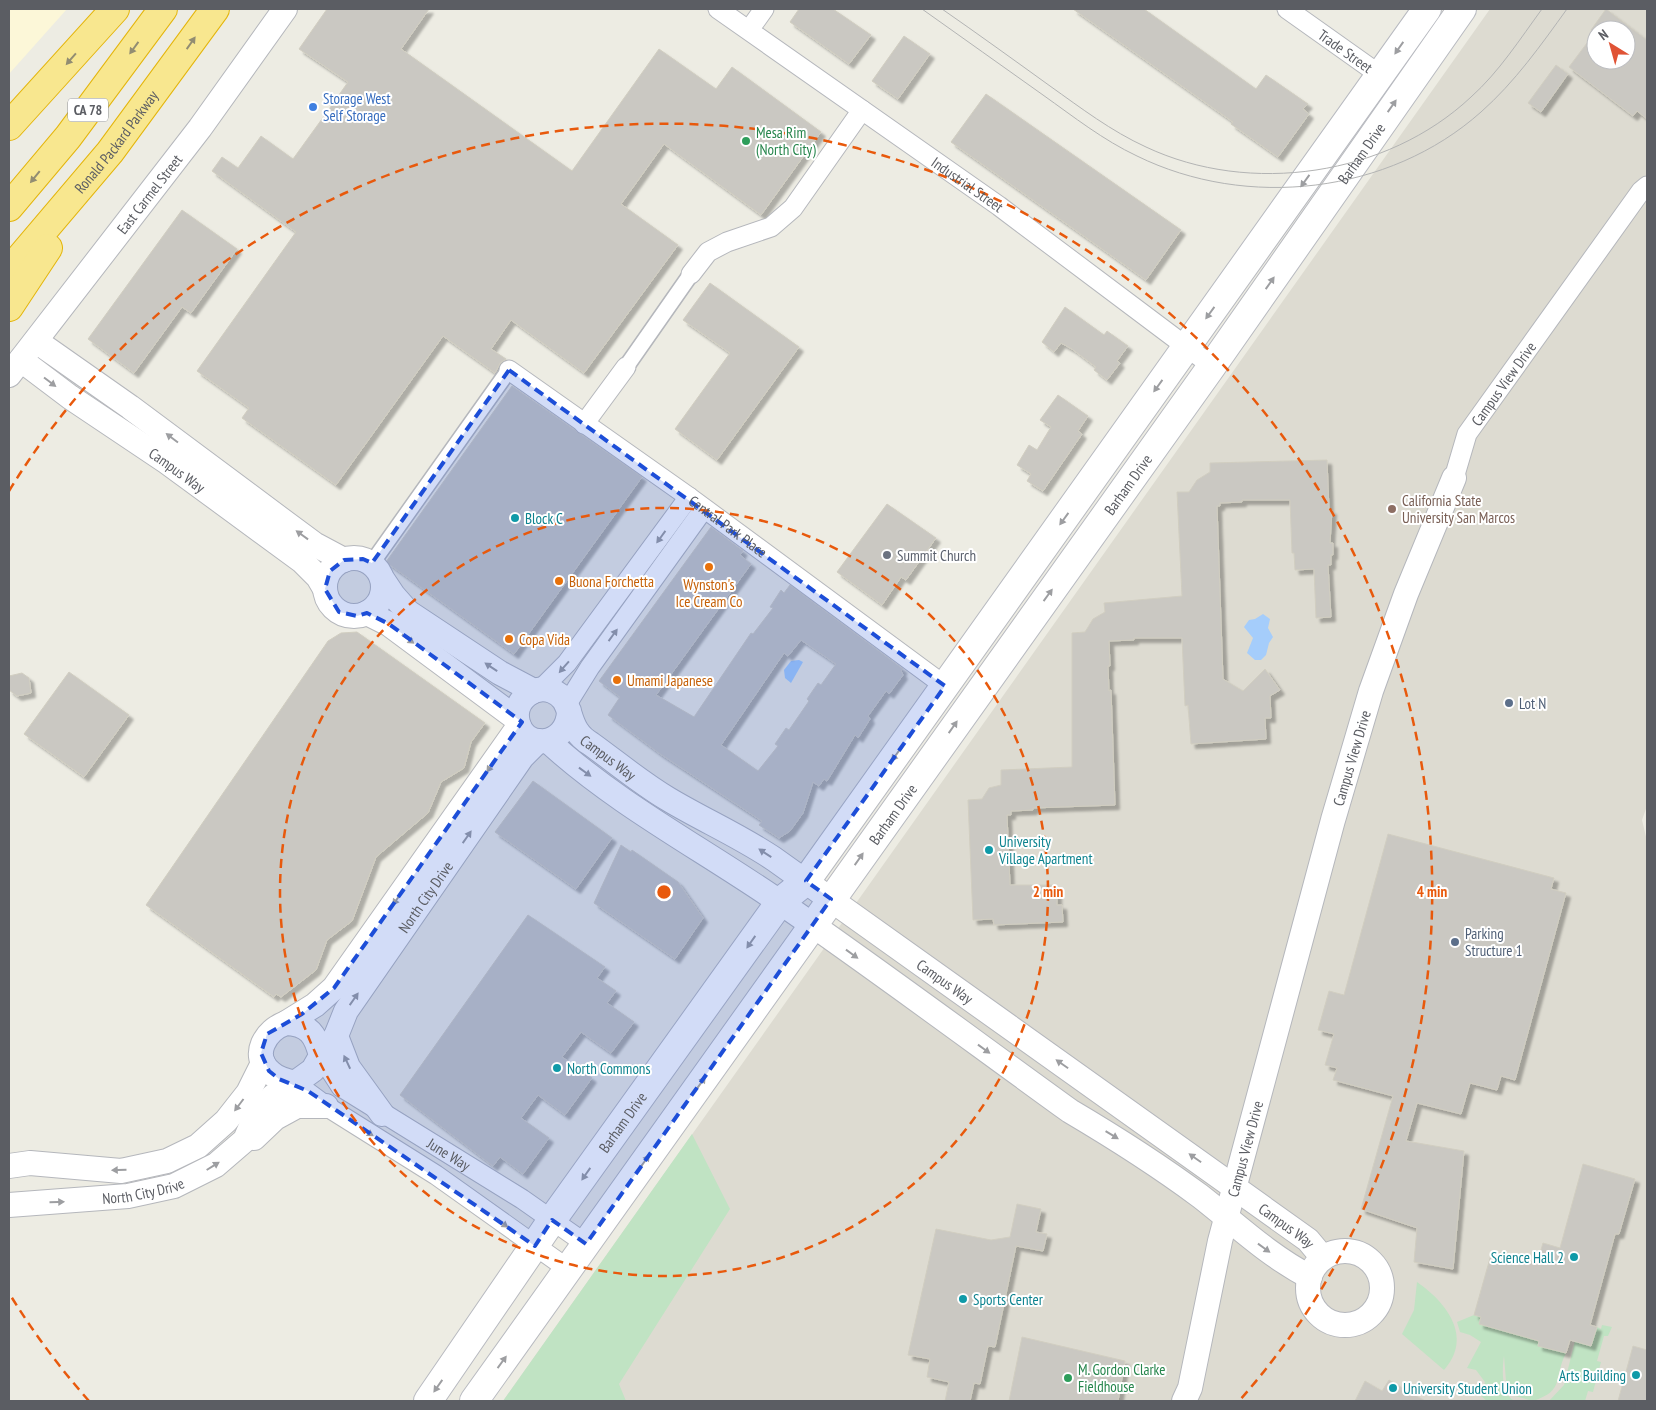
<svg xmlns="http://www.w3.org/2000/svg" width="1656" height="1410" viewBox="0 0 1656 1410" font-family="'PT Sans Narrow',sans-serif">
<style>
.commercial{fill:#fcf7d8}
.education{fill:#dddbd1;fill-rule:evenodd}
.green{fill:#c0e3c3}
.water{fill:#a5cdfb}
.building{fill:#cac8c2;stroke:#d1cec1;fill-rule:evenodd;filter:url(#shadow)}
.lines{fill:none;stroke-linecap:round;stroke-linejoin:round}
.pedestrian-casing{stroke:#b5b7bc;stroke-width:18}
.minor-casing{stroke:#b5b7bc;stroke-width:21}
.tertiary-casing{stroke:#b5b7bc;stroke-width:26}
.secondary-casing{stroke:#b8bac0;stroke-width:30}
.motorway-casing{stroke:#e4b50b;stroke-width:30}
.pedestrian{stroke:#fff;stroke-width:15}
.minor{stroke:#fff;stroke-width:19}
.tertiary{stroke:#fff;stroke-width:24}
.secondary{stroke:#fff;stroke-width:28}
.motorway{stroke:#f8e78f;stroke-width:28}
.tram{stroke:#b3b4b4;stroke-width:1}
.oneway{fill:#928d72}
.oneway2{fill:#9d9ea1}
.marked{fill:#1d4ed8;fill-opacity:0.2;stroke:#1d4ed8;stroke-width:4;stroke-dasharray:10 6;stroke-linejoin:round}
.ring{fill:none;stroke:#e8590c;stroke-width:2.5;stroke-dasharray:9 6}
.shop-dot{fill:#3f7fe0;stroke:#fff;stroke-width:2}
.leisure-dot{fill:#2e9e5b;stroke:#fff;stroke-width:2}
.education-dot{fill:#8d6e63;stroke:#fff;stroke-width:2}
.culture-dot{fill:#0f9aa8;stroke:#fff;stroke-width:2}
.worship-dot{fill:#6b7280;stroke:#fff;stroke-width:2}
.food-dot{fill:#e8710a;stroke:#fff;stroke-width:2}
.service-dot{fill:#5c6f8a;stroke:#fff;stroke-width:2}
.labels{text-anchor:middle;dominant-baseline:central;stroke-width:4;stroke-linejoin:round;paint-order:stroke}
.shield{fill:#fff;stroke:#8c8e92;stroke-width:1}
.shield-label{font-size:14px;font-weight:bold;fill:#5b5d63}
.street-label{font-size:15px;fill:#5b5d63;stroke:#fff}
.shop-label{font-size:15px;fill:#366cbe;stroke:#fff;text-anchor:start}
.leisure-label{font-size:15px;fill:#27864d;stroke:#fff;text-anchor:start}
.education-label{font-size:15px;fill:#785e54;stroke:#fff;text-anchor:start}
.culture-label{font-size:15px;fill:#0d838f;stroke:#fff;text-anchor:start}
.worship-label{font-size:15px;fill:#5b616d;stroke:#fff;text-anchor:start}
.food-label{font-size:15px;fill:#c56008;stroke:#fff;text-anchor:start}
.service-label{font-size:15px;fill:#4e5e75;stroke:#fff;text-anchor:start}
.centre{fill:#e8590c;stroke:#fff;stroke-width:2.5}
.ring-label{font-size:15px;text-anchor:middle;font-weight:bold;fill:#e8590c;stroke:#fff;stroke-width:4;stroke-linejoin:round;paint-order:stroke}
</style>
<defs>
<filter id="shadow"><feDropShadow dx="4.5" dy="4.5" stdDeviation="1" flood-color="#0004"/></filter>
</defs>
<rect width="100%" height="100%" fill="#edece3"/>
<polygon class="commercial" points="9,9 67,9 9,74"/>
<path class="education" d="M1490,9H1647V806L1642,820L1647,841V1401H503ZM1596,30H1626V60H1596Z"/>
<g class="green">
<polygon points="692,1134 730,1209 619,1384 626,1401 503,1401"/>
<path d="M1417,1282C1446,1302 1474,1337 1444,1370L1402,1334L1414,1310Z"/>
<path d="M1474,1315L1481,1317L1480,1324L1539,1341L1538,1346L1566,1353C1553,1378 1566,1390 1533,1401L1515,1396L1506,1381L1504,1356C1502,1370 1501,1393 1514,1401H1487L1481,1396L1485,1382L1476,1370L1467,1368L1481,1342L1470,1335L1460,1332L1457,1322Z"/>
<polygon points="1602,1325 1612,1327 1608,1336 1604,1336 1597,1361 1601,1362 1593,1392 1588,1391 1585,1401 1549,1401 1564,1385 1575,1341 1591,1346 1597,1327 1601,1329"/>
</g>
<g class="water">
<polygon points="1263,614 1270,619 1268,628 1273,637 1269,643 1266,655 1261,660 1255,660 1247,653 1253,638 1244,627 1249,620 1255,619"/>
<polygon points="799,660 803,662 791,683 785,678 784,670 791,661"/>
</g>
<g class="building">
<polygon points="327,9 429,9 401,49 572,171 659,49 716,89 732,67 821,132 761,215 664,144 621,204 678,245 584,373 511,320 491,349 506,359 500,363 495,373 443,336 336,485 242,418 249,408 197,371 296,232 212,171 222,157 238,168 261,136 293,159 327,112 348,82 299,49"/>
<polygon points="799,9 833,9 871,35 849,64 790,22"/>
<polygon points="1073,9 1144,9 1256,89 1266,75 1308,104 1303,109 1309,114 1278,157 1231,124 1233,122"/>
<polygon points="1606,9 1647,40 1647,119 1637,111 1633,116 1569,67 1596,31 1596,60 1626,60 1626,30 1591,30"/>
<polygon points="904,36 930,54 898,99 872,81"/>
<polygon points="1556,65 1568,74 1541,112 1528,103"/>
<polygon points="986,94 1181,230 1146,280 951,142"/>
<polygon points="182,210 237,249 191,313 182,307 134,373 88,339"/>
<polygon points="710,283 799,347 717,460 675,429 730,353 683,320"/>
<polygon points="1065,307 1104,335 1107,331 1128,346 1117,361 1120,363 1107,380 1094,370 1096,367 1072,349 1061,343 1054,352 1042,342"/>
<polygon points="512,386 642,477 514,654 386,562"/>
<polygon points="1058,395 1088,416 1078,431 1082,434 1043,491 1027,481 1031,474 1017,465 1029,445 1037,450 1051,427 1040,420"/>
<polygon points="1327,460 1329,510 1332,510 1330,543 1333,543 1333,555 1331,555 1331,565 1328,565 1331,617 1316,618 1314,569 1295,570 1294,553 1292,553 1290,500 1242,500 1242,502 1220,503 1220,506 1217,506 1223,679 1243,691 1265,669 1280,690 1270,696 1271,718 1265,718 1266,739 1191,744 1188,705 1185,706 1182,638 1134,638 1134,640 1109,641 1110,666 1108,666 1109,691 1111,690 1115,805 1033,808 1033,810 1011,811 1011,815 1007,815 1010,885 1057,885 1057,905 1062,905 1063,922 994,925 993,919 973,920 968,800 982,799 989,788 1001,785 1001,770 1072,767 1072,633 1085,632 1093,619 1105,612 1104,603 1182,596 1177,492 1189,492 1197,480 1210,472 1210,463"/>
<polygon points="887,504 936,538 906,580 901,577 882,605 837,572"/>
<path d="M711,527L743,551L740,555L751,564L656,695L694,717L751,633L753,634L773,608L770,607L781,590L784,593L790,585L903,669L901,671L903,675L889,694L886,691L868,716L870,719L858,738L855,735L827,781L824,779L819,786L813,782L803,813L790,831L779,838L759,825L762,821L659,753L608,715L620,697L599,681ZM801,640L836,664L821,685L818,683L807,699L809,701L789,730L786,728L775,744L778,746L758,771L721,745L784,653L788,656Z"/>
<polygon points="357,632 485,723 471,742 464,768 441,782 428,813 376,857 352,921 327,940 316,970 281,997 276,994 274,997 146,905 328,641 341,633"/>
<polygon points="69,672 129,715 84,777 24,734"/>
<polygon points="22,673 29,678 31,693 17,696 9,690 9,676"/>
<polygon points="533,781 612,838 576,889 495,832"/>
<polygon points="1388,834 1554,878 1551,889 1566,893 1515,1080 1501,1076 1497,1090 1470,1083 1461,1114 1417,1103 1406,1141 1464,1151 1453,1269 1414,1262 1417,1228 1361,1209 1393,1096 1333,1080 1337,1068 1325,1065 1334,1034 1318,1030 1329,991 1344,995"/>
<polygon points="621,845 631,852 632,850 678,882 703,918 675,959 594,903"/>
<polygon points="528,915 605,967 597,978 616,991 607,1003 634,1022 611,1053 581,1032 562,1057 592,1078 565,1115 538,1095 521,1118 549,1138 523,1174 500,1157 493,1166 400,1095"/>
<polygon points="1583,1164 1635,1179 1619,1234 1615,1234 1590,1325 1597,1327 1591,1346 1570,1340 1566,1353 1538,1346 1539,1341 1479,1324 1481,1317 1474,1315 1492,1251 1537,1263 1543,1243 1560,1248"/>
<polygon points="1017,1204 1041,1209 1036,1232 1047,1234 1043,1251 1016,1246 995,1347 988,1346 980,1384 974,1383 970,1401 945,1401 949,1382 927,1377 930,1359 908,1355 936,1229 991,1240 1010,1237"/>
<polygon points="1022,1337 1125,1361 1118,1401 1009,1401"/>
<polygon points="1633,1346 1647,1350 1647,1401 1618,1401"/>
<polygon points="1389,1380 1425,1401 1355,1401 1365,1381 1382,1391"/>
</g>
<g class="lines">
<g class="pedestrian-casing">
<g id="pedestrian">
<polyline points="626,367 691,274"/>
<polyline points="372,563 509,370"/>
</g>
</g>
<g class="minor-casing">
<g id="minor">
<path id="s1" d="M718,9L999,206L1212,366"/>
<path id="s2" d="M1287,9L1380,75"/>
<polyline points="749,30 764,9"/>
<polyline points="691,274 708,252 727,242 771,227 793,208 862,110"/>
<path id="s3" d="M509,370L689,497L945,686"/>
<polyline points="584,424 626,367"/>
<path id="s4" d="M1454,478L1467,434L1641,191L1647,186"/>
<polyline points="541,689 567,663 689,497"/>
<polyline points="567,704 590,667 703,510"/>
<path id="s5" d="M321,1056L341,1087L522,1199L586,1244"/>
<polyline points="295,1083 326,1106 436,1175 568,1269"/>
</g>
</g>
<g class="tertiary-casing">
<g id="tertiary">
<polyline points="36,341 130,407 314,544 344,560"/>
<path id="s6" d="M21,360L70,397L167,462L302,561L318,577L325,589"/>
<path id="s7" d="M9,375L200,128L285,9"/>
<circle cx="354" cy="587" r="29"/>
<polyline points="383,580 393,595 408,612 500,673 534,691"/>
<polyline points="367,613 389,624 517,719"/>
<path id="s8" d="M569,711C568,748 521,752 517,718C515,700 534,684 552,691C571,698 567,717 577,731C580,736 586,741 591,744C616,762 641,783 668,799C703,820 740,836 774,859L1308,1240L1323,1258"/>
<path d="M548,741C618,805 703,849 781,903C878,970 973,1041 1070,1111C1114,1137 1158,1165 1200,1196C1236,1224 1269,1256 1310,1277"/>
<polyline points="286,1023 315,1005 334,988 519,726"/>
<path d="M286,1023C309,1024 316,1035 321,1056L313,1070L295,1083C286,1081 277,1079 270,1072C250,1055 266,1030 286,1023Z"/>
<polyline points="336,1036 348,1067 382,1114"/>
<path id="s9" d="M321,1056L336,1036L346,1011L522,757L538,741"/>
<polyline points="254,1138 275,1118 297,1106 326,1106"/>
<polyline points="9,1166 30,1163 121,1171 167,1161 198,1146 226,1121 248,1093 263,1063"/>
<path id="s10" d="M9,1205L128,1196L174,1186L216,1165L245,1140L255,1117L273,1096L295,1083"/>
<circle cx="1345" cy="1288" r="37"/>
<path id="s11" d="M1184,1401L1190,1388L1220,1241L1333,820L1371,691L1406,594L1454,478"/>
</g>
</g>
<g class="secondary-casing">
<g id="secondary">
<path id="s12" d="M428,1401L552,1220L780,902L806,881L1427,9"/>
<path id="s13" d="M474,1401L1212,366L1462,9"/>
</g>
</g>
<g class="motorway-casing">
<g id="motorway">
<polyline points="9,126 115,9"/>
<polyline points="9,207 68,137 163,9"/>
<path id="s14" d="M9,271L110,152L215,9"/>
<polyline points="9,307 48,248"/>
</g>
</g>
<use href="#pedestrian" class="pedestrian"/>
<use href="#minor" class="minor"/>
<use href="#tertiary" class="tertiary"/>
<use href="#secondary" class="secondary"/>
<use href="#motorway" class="motorway"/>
<g class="tram">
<path d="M922,9C962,38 1003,66 1043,95C1074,117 1103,140 1137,156C1247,210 1389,194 1481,112C1515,82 1541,45 1567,9"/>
<path d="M942,9C978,34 1014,60 1050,86C1081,108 1111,131 1146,147C1250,196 1387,176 1471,97C1499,72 1520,39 1542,9"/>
</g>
</g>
<defs><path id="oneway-solid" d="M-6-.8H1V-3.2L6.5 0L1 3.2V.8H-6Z" transform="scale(1.25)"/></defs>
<g class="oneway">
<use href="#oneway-solid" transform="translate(191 43) rotate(-55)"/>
<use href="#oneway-solid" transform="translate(134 48) rotate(126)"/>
<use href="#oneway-solid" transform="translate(71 59) rotate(131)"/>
<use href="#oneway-solid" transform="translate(35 177) rotate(129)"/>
</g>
<g class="oneway2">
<use href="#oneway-solid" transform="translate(1399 48) rotate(125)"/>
<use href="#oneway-solid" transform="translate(1392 106) rotate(-55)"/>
<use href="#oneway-solid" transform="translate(1305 181) rotate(126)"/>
<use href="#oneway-solid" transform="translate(1270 283) rotate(-55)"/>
<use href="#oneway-solid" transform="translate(1210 313) rotate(126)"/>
<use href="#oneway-solid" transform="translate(50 382) rotate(37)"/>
<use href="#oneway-solid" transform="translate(1158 386) rotate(126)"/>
<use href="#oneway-solid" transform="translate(172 438) rotate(-143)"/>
<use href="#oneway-solid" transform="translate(1064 519) rotate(126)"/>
<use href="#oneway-solid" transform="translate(302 535) rotate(-144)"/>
<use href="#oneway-solid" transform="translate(661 537) rotate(126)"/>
<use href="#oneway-solid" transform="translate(1048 595) rotate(-54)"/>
<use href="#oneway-solid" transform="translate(613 635) rotate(-54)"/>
<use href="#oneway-solid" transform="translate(408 639) rotate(36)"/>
<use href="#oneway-solid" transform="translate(491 667) rotate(-146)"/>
<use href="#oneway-solid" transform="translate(564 667) rotate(131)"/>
<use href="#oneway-solid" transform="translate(953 727) rotate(-55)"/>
<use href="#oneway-solid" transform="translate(896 755) rotate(126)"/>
<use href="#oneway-solid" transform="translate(491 766) rotate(125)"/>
<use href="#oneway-solid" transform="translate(585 772) rotate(36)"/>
<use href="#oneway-solid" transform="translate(467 837) rotate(-55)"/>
<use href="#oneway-solid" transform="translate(765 853) rotate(-147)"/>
<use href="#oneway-solid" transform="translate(859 859) rotate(-55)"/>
<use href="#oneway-solid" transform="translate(397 899) rotate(125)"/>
<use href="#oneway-solid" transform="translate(751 942) rotate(125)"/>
<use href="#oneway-solid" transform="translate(852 954) rotate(36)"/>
<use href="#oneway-solid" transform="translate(354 999) rotate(-55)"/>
<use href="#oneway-solid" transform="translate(984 1049) rotate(36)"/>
<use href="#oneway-solid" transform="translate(347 1062) rotate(-115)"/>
<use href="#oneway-solid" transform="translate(1062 1064) rotate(-145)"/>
<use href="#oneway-solid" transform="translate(701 1083) rotate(-55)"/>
<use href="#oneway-solid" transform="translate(239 1105) rotate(127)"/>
<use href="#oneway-solid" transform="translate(367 1132) rotate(32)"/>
<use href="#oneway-solid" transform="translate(1112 1135) rotate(31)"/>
<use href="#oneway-solid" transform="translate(1195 1158) rotate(-145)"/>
<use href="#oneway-solid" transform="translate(645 1161) rotate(-54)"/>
<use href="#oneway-solid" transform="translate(213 1166) rotate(-32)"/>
<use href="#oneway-solid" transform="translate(119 1170) rotate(178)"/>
<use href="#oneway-solid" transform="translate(586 1174) rotate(125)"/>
<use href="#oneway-solid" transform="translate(57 1202) rotate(-2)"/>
<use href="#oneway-solid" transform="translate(502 1223) rotate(36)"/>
<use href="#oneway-solid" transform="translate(1264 1248) rotate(36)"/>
<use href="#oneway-solid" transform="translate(502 1362) rotate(-54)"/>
<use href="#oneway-solid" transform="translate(438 1386) rotate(125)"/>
</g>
<path class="marked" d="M509,370L945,686L806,881L831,899L586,1244L552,1220L535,1246L308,1091L279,1079L269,1071L261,1053L267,1034L302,1014L334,988L522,722L389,624L367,613L357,616L339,612L325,589L330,571L344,560L363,559L372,563Z"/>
<g class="ring">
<circle cx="664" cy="892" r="384"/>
<path d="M89 1401A768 768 0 0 1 9 1293M9 491A768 768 0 1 1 1239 1401"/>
</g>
<circle class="shop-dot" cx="313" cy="107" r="5"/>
<g class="leisure-dot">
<circle cx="746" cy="141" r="5"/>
<circle cx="1068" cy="1378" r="5"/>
</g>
<circle class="education-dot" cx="1392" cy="509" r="5"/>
<g class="culture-dot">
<circle cx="515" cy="518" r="5"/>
<circle cx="989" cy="850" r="5"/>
<circle cx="557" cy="1068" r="5"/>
<circle cx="1574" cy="1257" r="5"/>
<circle cx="963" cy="1299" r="5"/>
<circle cx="1636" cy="1375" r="5"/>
<circle cx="1393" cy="1388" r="5"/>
</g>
<circle class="worship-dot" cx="887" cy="555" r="5"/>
<g class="food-dot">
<circle cx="709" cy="567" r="5"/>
<circle cx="559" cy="581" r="5"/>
<circle cx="509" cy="639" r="5"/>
<circle cx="617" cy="680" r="5"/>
</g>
<g class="service-dot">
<circle cx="1509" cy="703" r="5"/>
<circle cx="1455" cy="942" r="5"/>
</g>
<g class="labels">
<rect class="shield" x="68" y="98.5" width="40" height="23" rx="4"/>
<g class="shield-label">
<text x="88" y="110">CA 78</text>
</g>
<g class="street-label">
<text stroke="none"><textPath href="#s2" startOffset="72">Trade Street</textPath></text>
<text stroke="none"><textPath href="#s14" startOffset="168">Ronald Packard Parkway</textPath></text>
<text stroke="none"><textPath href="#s13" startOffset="1531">Barham Drive</textPath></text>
<text stroke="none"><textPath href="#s1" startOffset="305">Industrial Street</textPath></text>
<text stroke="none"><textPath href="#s7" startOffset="229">East Carmel Street</textPath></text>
<text stroke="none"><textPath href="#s4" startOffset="108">Campus View Drive</textPath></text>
<text stroke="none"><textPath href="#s6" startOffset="191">Campus Way</textPath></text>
<text stroke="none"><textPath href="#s13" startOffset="1126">Barham Drive</textPath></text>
<text stroke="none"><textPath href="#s3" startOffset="269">Central Park Place</textPath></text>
<text stroke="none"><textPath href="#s8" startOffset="225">Campus Way</textPath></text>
<text stroke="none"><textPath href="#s11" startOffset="665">Campus View Drive</textPath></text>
<text stroke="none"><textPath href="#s13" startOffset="721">Barham Drive</textPath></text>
<text stroke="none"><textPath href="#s9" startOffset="191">North City Drive</textPath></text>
<text stroke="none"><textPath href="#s8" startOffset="630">Campus Way</textPath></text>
<text stroke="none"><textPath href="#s12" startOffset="340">Barham Drive</textPath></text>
<text stroke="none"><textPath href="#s11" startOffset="260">Campus View Drive</textPath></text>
<text stroke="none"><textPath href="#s5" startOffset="164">June Way</textPath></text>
<text stroke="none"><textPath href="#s10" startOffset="135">North City Drive</textPath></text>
<text stroke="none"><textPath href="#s8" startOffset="1050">Campus Way</textPath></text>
</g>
<g class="shop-label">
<text x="323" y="98">Storage West<tspan x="323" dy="17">Self Storage</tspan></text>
</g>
<g class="leisure-label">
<text x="756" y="132">Mesa Rim<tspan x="756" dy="17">(North City)</tspan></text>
<text x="1078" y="1369">M. Gordon Clarke<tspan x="1078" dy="17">Fieldhouse</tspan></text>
</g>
<g class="education-label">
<text x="1402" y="500">California State<tspan x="1402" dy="17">University San Marcos</tspan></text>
</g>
<g class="culture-label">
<text x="525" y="518">Block C</text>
<text x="999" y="841">University<tspan x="999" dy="17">Village Apartment</tspan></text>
<text x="567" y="1068">North Commons</text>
<text x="1564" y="1257" text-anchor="end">Science Hall 2</text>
<text x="973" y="1299">Sports Center</text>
<text x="1626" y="1375" text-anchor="end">Arts Building</text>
<text x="1403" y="1388">University Student Union</text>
</g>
<g class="worship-label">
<text x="897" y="555">Summit Church</text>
</g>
<g class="food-label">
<text x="569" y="581">Buona Forchetta</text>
<text x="709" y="584" text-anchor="middle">Wynston's<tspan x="709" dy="17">Ice Cream Co</tspan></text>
<text x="519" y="639">Copa Vida</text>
<text x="627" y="680">Umami Japanese</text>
</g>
<g class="service-label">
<text x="1519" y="703">Lot N</text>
<text x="1465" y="933">Parking<tspan x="1465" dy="17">Structure 1</tspan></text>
</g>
</g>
<circle cx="664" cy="892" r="8" class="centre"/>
<g class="ring-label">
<text x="1048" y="897">2 min</text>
<text x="1432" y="897">4 min</text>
</g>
<rect width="1656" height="1410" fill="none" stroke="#5b5d63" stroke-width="20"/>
<g transform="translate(1611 45) rotate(323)"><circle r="24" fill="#ffffff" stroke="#bdbec1"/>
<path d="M0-4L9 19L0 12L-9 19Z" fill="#e05335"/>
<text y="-8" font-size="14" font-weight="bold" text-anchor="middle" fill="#5b5d63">N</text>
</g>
</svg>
